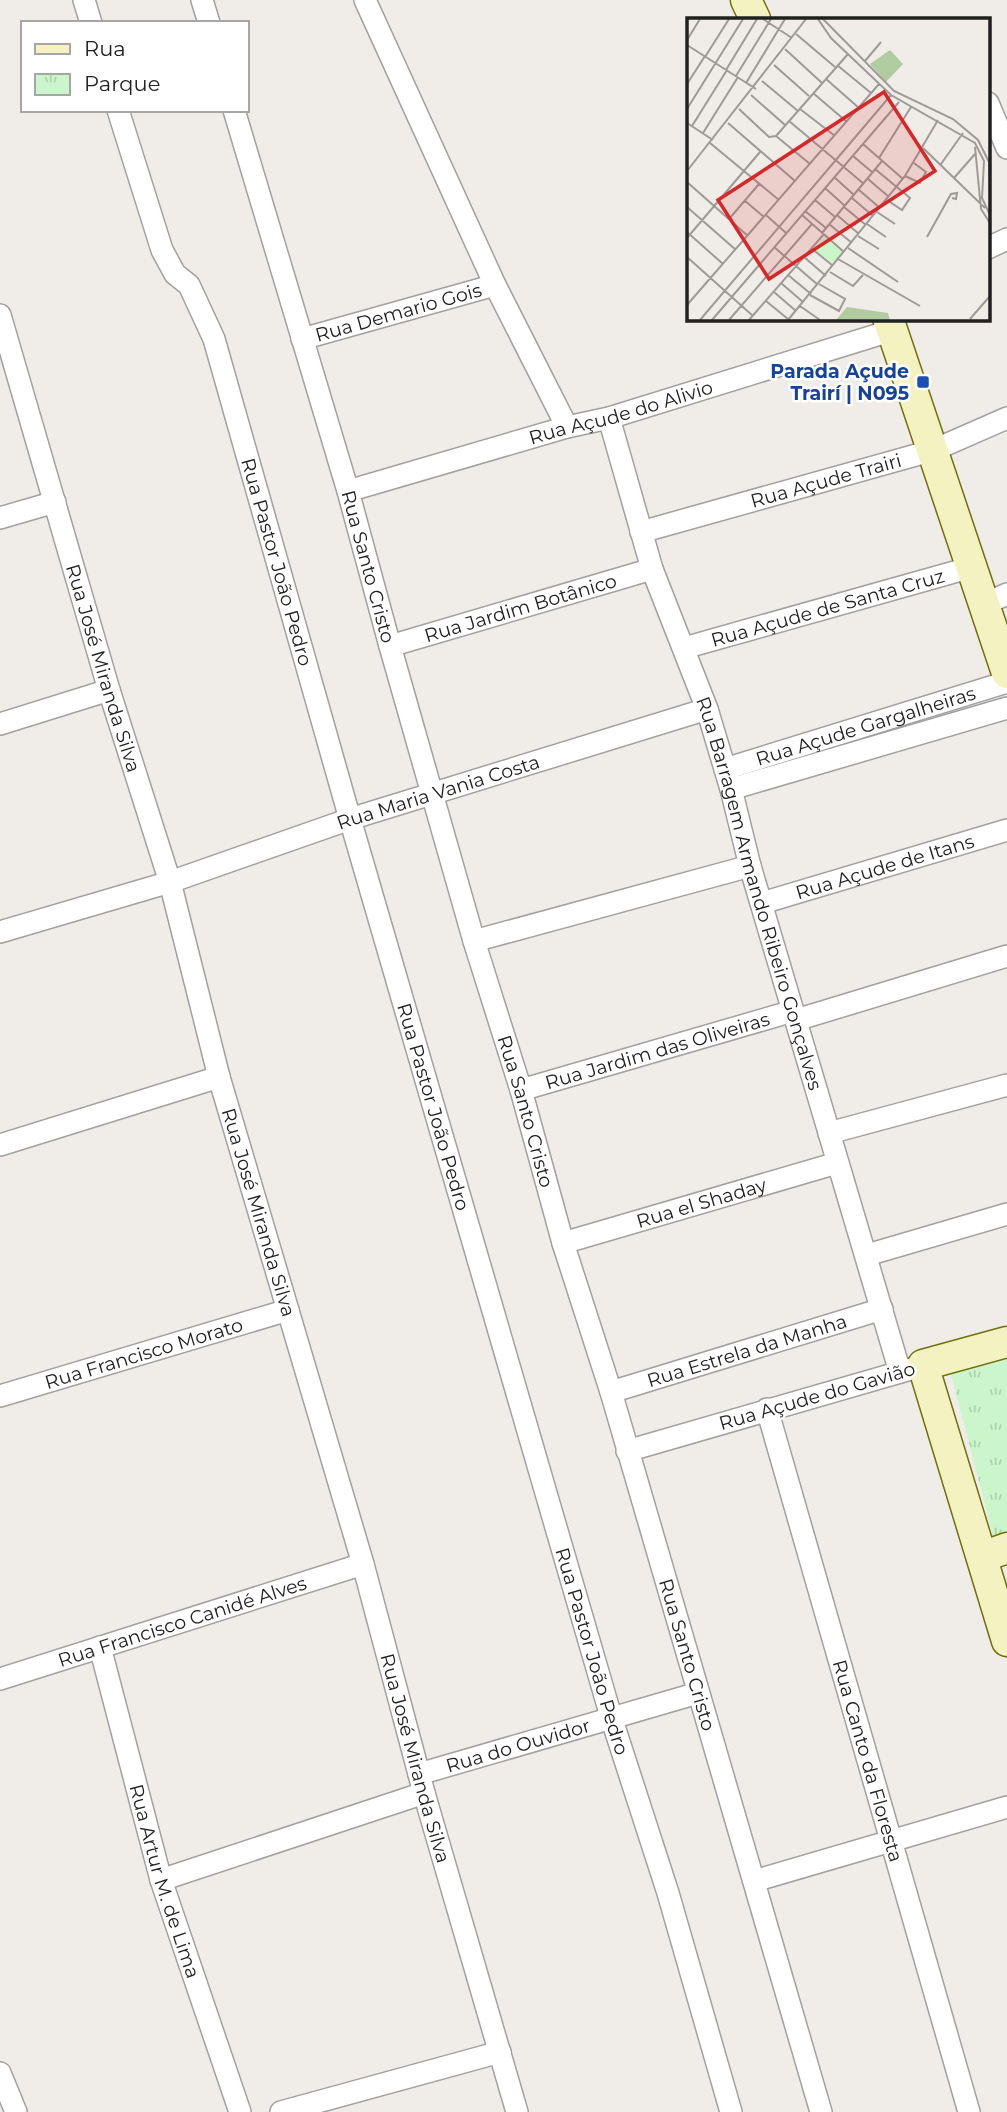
<svg xmlns="http://www.w3.org/2000/svg" width="1007" height="2112" viewBox="0 0 1007 2112" font-family="Montserrat,sans-serif">
<style>
.park{fill:url(#park-tufts)}
.lines{fill:none;stroke-linecap:round;stroke-linejoin:round}
.street-casing{stroke:#a1a1a1;stroke-width:24}
.secondary-casing{stroke:#70700f;stroke-width:33}
.street{stroke:#fff;stroke-width:21}
.secondary{stroke:#f5f2c1;stroke-width:30}
.transit-dot{fill:#1a4fb4;stroke:#fff;stroke-width:2.5}
.labels{text-anchor:middle;dominant-baseline:central;stroke-width:5;stroke-linejoin:round;paint-order:stroke}
.street-label{font-size:19px;fill:#202020;stroke:#fff}
.transit-label{font-size:19px;font-weight:bold;fill:#164399;stroke:#fff;text-anchor:end}
.inset-road{fill:none;stroke:#9d9a98;stroke-width:2}
.view{fill:#d62828;fill-opacity:0.15;stroke:#d62828;stroke-width:3.5}
.inset-edge{fill:none;stroke:#202020;stroke-width:3.5}
</style>
<defs>
<pattern id="park-tufts" width="24" height="20" patternUnits="userSpaceOnUse" patternTransform="scale(1.75)"><rect width="24" height="20" fill="#cbf5ca"/><path d="M3 7l-1-3M5 7V3M7 7l1-3M15 17l-1-3M17 17v-4M19 17l1-3" fill="none" stroke="#aed2ad"/></pattern>
</defs>
<rect width="100%" height="100%" fill="#f0ece8"/>
<polygon class="park" points="1007,1346 1007,1534 994,1539 948,1363"/>
<g class="lines">
<g class="street-casing">
<g id="street">
<polyline points="84,0 91,23"/>
<polyline points="202,0 209,23"/>
<polyline points="365,0 495,285 567,427"/>
<polyline points="988,103 1007,148"/>
<path id="s1" d="M118,110L162,250L175,274L189,285L214,339L350,819L612,1720L668,1893L731,2112"/>
<path id="s2" d="M234,110L348,491L390,646L474,941L521,1090L563,1243L611,1392L821,2112"/>
<polyline points="988,248 1007,239"/>
<path id="s3" d="M0,315L109,690L170,882L219,1077L363,1564L424,1793L517,2112"/>
<path id="s4" d="M302,339L495,285"/>
<path id="s5" d="M609,418L652,569L707,709L731,789L750,866L900,1372"/>
<path id="s6" d="M348,491L567,427L609,418L893,330"/>
<polyline points="0,518 55,502"/>
<path id="s7" d="M641,532L934,450L1007,418"/>
<polyline points="985,604 1007,594"/>
<path id="s8" d="M390,646L652,569"/>
<path id="s9" d="M684,648L972,567"/>
<polyline points="0,724 109,690"/>
<path id="s10" d="M725,769L1007,682"/>
<polyline points="731,789 1007,708"/>
<path id="s11" d="M762,903L1007,830"/>
<path id="s12" d="M0,932L170,882L350,819L707,709"/>
<polyline points="474,941 750,866"/>
<polyline points="796,1020 1007,956"/>
<path id="s13" d="M521,1090L793,1011"/>
<polyline points="829,1133 1007,1085"/>
<polyline points="0,1145 219,1077"/>
<path id="s14" d="M563,1243L837,1163"/>
<polyline points="867,1255 1007,1214"/>
<path id="s15" d="M611,1392L882,1309"/>
<path id="s16" d="M0,1396L288,1310"/>
<path id="s17" d="M767,1409L969,2112"/>
<polyline points="627,1451 911,1369"/>
<path id="s18" d="M100,1647L161,1880L240,2112"/>
<path id="s19" d="M0,1679L363,1564"/>
<path id="s20" d="M419,1774L698,1693"/>
<polyline points="161,1880 424,1793"/>
<polyline points="754,1881 1007,1807"/>
<polyline points="0,2073 16,2112"/>
<polyline points="281,2112 500,2052"/>
</g>
</g>
<g class="secondary-casing">
<g id="secondary">
<polyline points="746,0 755,19"/>
<polyline points="888,318 1007,673"/>
<polyline points="1007,1342 923,1365 1007,1641"/>
<polyline points="982,1557 1007,1548"/>
</g>
</g>
<use href="#street" class="street"/>
<use href="#secondary" class="secondary"/>
</g>
<rect class="transit-dot" x="916" y="375" width="14" height="14" rx="3.5"/>
<g class="labels">
<g class="street-label">
<text stroke="none"><textPath href="#s4" startOffset="100">Rua Demario Gois</textPath></text>
<text stroke="none"><textPath href="#s6" startOffset="284">Rua Açude do Alivio</textPath></text>
<text stroke="none"><textPath href="#s7" startOffset="192">Rua Açude Trairi</textPath></text>
<text stroke="none"><textPath href="#s1" startOffset="483">Rua Pastor João Pedro</textPath></text>
<text stroke="none"><textPath href="#s2" startOffset="476">Rua Santo Cristo</textPath></text>
<text stroke="none"><textPath href="#s8" startOffset="136">Rua Jardim Botânico</textPath></text>
<text stroke="none"><textPath href="#s9" startOffset="149">Rua Açude de Santa Cruz</textPath></text>
<text stroke="none"><textPath href="#s3" startOffset="368">Rua José Miranda Silva</textPath></text>
<text stroke="none"><textPath href="#s10" startOffset="147">Rua Açude Gargalheiras</textPath></text>
<text stroke="none"><textPath href="#s12" startOffset="460">Rua Maria Vania Costa</textPath></text>
<text stroke="none"><textPath href="#s11" startOffset="128">Rua Açude de Itans</textPath></text>
<text stroke="none"><textPath href="#s5" startOffset="499">Rua Barragem Armando Ribeiro Gonçalves</textPath></text>
<text stroke="none"><textPath href="#s13" startOffset="142">Rua Jardim das Oliveiras</textPath></text>
<text stroke="none"><textPath href="#s1" startOffset="1050">Rua Pastor João Pedro</textPath></text>
<text stroke="none"><textPath href="#s2" startOffset="1043">Rua Santo Cristo</textPath></text>
<text stroke="none"><textPath href="#s14" startOffset="144">Rua el Shaday</textPath></text>
<text stroke="none"><textPath href="#s3" startOffset="934">Rua José Miranda Silva</textPath></text>
<text stroke="none"><textPath href="#s15" startOffset="142">Rua Estrela da Manha</textPath></text>
<text stroke="none"><textPath href="#s16" startOffset="150">Rua Francisco Morato</textPath></text>
<text transform="translate(817 1396) rotate(-16)">Rua Açude do Gavião</text>
<text stroke="none"><textPath href="#s19" startOffset="191">Rua Francisco Canidé Alves</textPath></text>
<text stroke="none"><textPath href="#s1" startOffset="1617">Rua Pastor João Pedro</textPath></text>
<text stroke="none"><textPath href="#s2" startOffset="1610">Rua Santo Cristo</textPath></text>
<text stroke="none"><textPath href="#s20" startOffset="103">Rua do Ouvidor</textPath></text>
<text stroke="none"><textPath href="#s3" startOffset="1502">Rua José Miranda Silva</textPath></text>
<text stroke="none"><textPath href="#s17" startOffset="366">Rua Canto da Floresta</textPath></text>
<text stroke="none"><textPath href="#s18" startOffset="243">Rua Artur M. de Lima</textPath></text>
</g>
<g class="transit-label">
<text x="909" y="371">Parada Açude<tspan x="909" dy="22">Trairí | N095</tspan></text>
</g>
</g>
<g transform="translate(687 18)">
<rect width="303" height="303" fill="#f0ece8"/>
<path d="M203,32L216,46L199,64L183,46ZM160,289L201,295L203,302H149Z" fill="#b1cca0"/>
<path d="M138,218L156,234L146,245L126,231Z" fill="#cbf5ca"/>
<path class="inset-road" d="M76,1L105,20M131,1L144,20L204,77L288,125L297,143L295,180L303,197M136,1L207,73L266,101L291,122L302,144L303,183M109,16L148,49M0,22L13,1M0,27L69,71M98,31L135,65M18,39L42,1M178,43L194,24M87,47L122,78M150,47L184,75M39,52L70,1M49,58L84,1M139,61L172,90M75,63L111,93M59,65L98,1M0,66L18,38M126,75L160,104M64,77L98,107M0,91L56,1M52,91L82,119L89,118M113,91L148,118M102,103L177,166M0,105L26,122M41,105L108,163M5,108L40,52M16,115L51,59M89,118L161,36M89,118L123,146M23,125L92,182M176,126L216,161M288,129L294,191L303,205M236,130L298,190M166,138L185,154M192,140L224,89M254,146L276,115M188,151L223,180L215,192L200,182M0,153L119,1M218,158L233,165L239,154L227,145M147,159L167,177M267,160L288,136M181,161L202,179M0,164L61,218M138,170L158,188M172,172L193,190M165,180L186,198M57,182L77,199M128,182L148,199M0,189L49,232M157,189L179,207M118,193L139,210M190,194L208,206M79,197L99,215M115,197L157,234M150,197L172,216M42,201L72,166M142,206L165,225M180,206L199,219M0,214L36,246M135,215L195,143M171,218L192,231M240,219L264,176L270,175L269,181L265,180M0,220L73,134M87,229L131,267M124,230L145,247M161,230L211,264M0,239L66,298M117,239L139,258M151,241L233,288M143,254L166,268L176,257M101,257L124,276M94,265L116,284M87,274L109,293M123,277L152,293L158,281L132,266M79,283L101,301M0,287L192,66M113,288L133,302M283,301L303,278M13,302L204,77M25,302L212,84M42,302L125,206M62,302L137,216M101,302L218,158L251,102"/>
<path class="view" d="M197,74L248,153L82,261L31,182Z"/>
<rect width="303" height="303" class="inset-edge"/>
</g>
<rect x="21" y="21" width="228" height="91" fill="#ffffff" stroke="#a6a6a6" stroke-width="2"/>
<rect x="35" y="44" width="35" height="10" fill="#f5f2c1" stroke="#a6a6a6" stroke-width="2"/>
<text x="84" y="56" font-size="21" fill="#202020">Rua</text>
<rect x="35" y="74" width="35" height="21" fill="url(#park-tufts)" stroke="#a6a6a6" stroke-width="2"/>
<text x="84" y="91" font-size="21" fill="#202020">Parque</text>
</svg>
